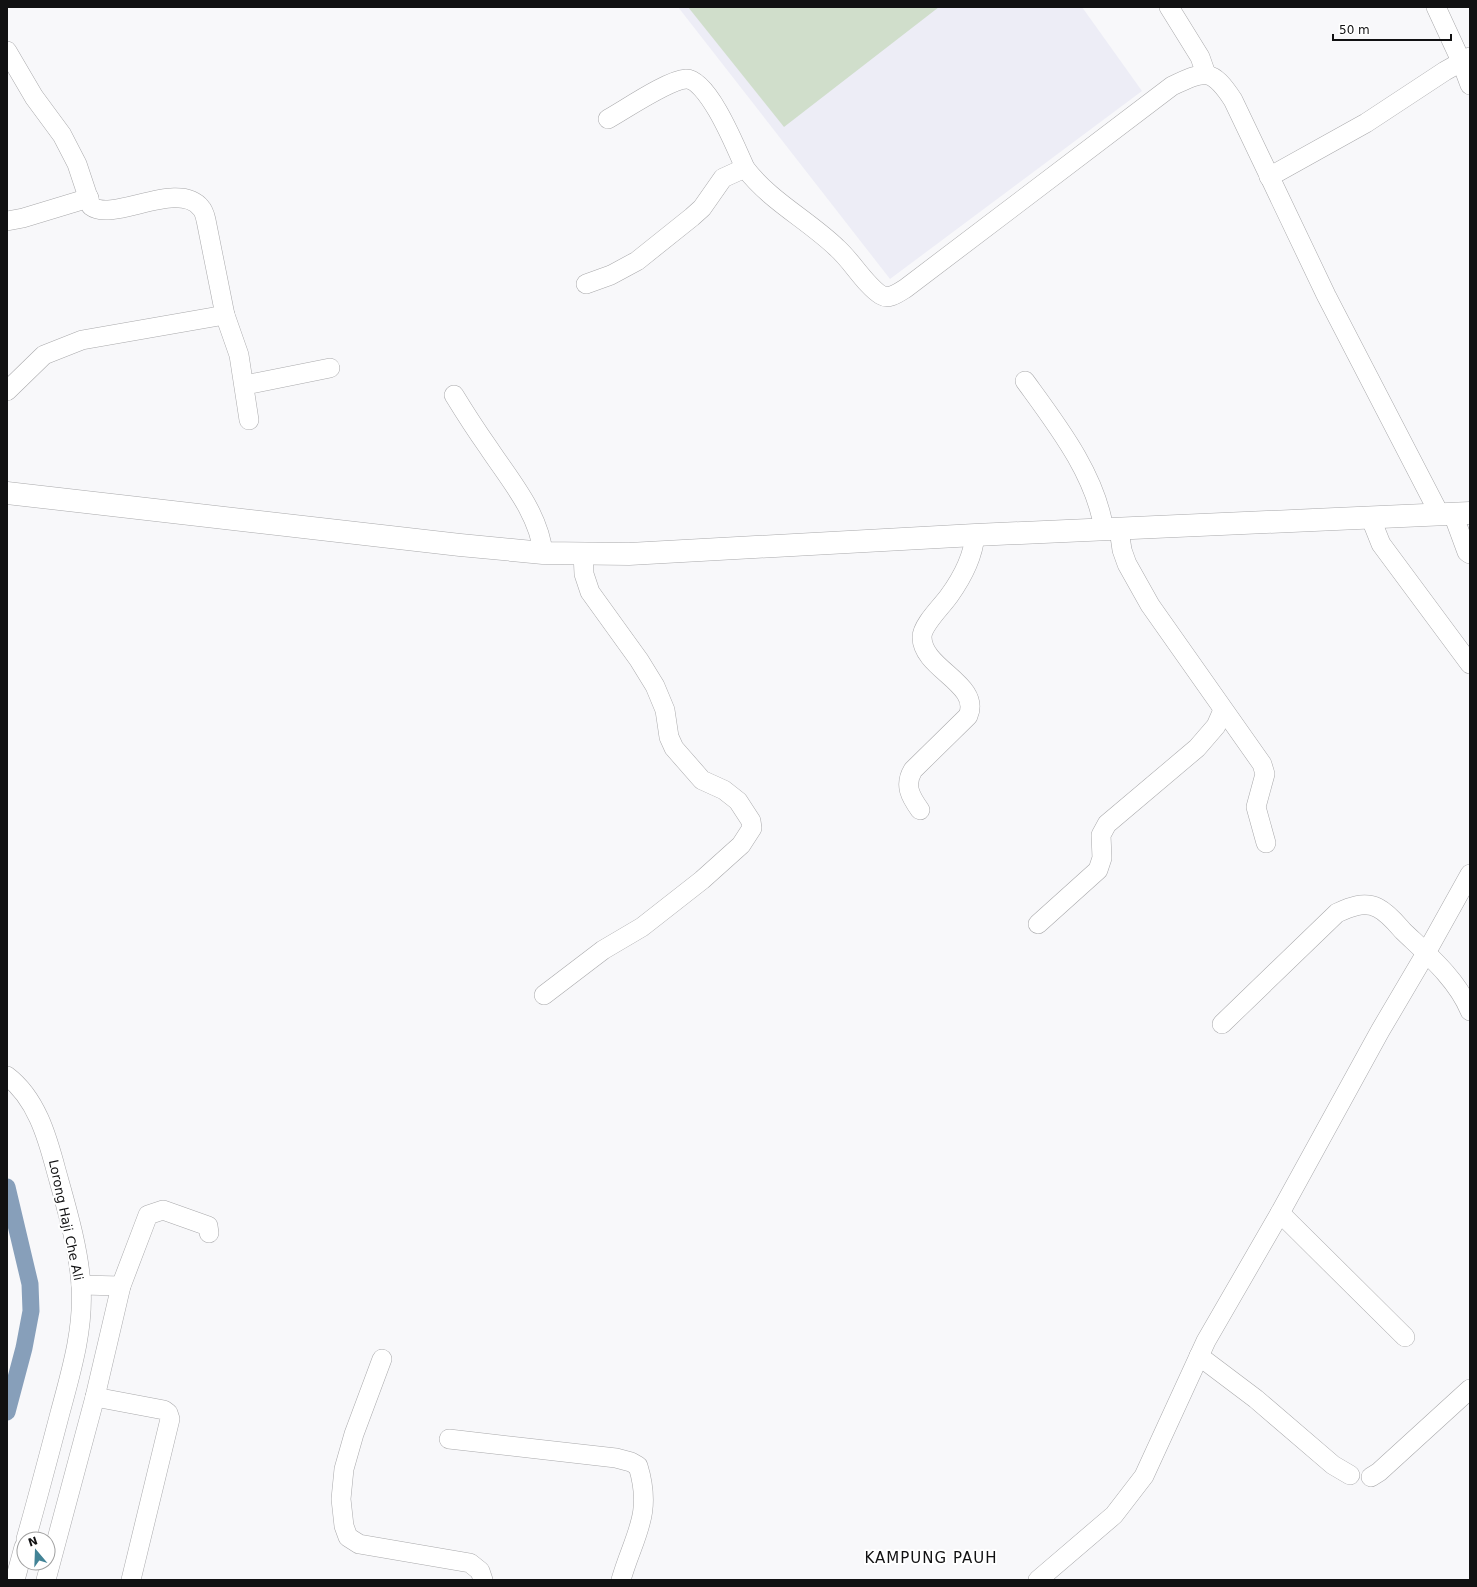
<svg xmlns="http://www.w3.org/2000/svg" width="1477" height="1587" viewBox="0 0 1477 1587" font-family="'DejaVu Sans',sans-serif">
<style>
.built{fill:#ededf6}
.green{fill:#d0decb}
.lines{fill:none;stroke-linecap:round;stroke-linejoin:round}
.canal{stroke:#879fba;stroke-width:17}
.minor-casing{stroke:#a9a9ab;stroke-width:20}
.tertiary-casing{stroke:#a9a9ab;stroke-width:23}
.minor{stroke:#fff;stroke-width:19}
.tertiary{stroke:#fff;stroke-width:22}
.labels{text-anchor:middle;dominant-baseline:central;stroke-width:4;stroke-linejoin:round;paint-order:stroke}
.street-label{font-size:13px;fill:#111112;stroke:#fff}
.quarter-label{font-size:15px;letter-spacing:1px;fill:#111112;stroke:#fff}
</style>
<rect width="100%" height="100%" fill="#f8f8fa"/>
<polygon class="built" points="678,7 1082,7 1142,91 890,279"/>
<polygon class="green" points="688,7 939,7 784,127"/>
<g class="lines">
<polyline class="canal" points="7,1187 30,1284 31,1311 24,1348 7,1412"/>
<g class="minor-casing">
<g id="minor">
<polyline points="1169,7 1200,57 1206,74"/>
<polyline points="1436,7 1461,61 1470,85"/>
<path d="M7,51L34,97L62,135L77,164L91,206C113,223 178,179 201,208C204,211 205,216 206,220L225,315L82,340L44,355L7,391"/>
<path d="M608,119C626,109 668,80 686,79C708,78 737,150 745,168C770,201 808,220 837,248C851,260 866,286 881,295C889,300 898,293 906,288L1172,86C1205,70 1212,68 1233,100L1326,295L1440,515"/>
<polyline points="1269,177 1366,123 1445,71 1470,57"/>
<polyline points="7,221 23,218 89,198"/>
<polyline points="586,284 611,275 637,261 692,217 702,208 723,178 745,168"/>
<polyline points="225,315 239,355 249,420"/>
<path d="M1025,381C1057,425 1096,475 1104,530"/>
<polyline points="245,385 330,368"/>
<path d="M454,395C465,413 476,430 488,447C509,479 539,513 543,553"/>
<polyline points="1453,514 1467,552 1470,554"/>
<polyline points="1371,519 1381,544 1470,664"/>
<polyline points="1119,529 1122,550 1127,564 1150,605 1262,764 1265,774 1256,807 1266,843"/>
<path d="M920,810C910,796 904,785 913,770L968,716C982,684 922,669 922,637C922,625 942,606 949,596C962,578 973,558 975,535"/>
<polyline points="1038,924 1098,870 1102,858 1101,835 1107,824 1197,748 1216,726 1223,710"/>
<polyline points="544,995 603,950 642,927 702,880 741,845 752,828 751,821 738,801 724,790 702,780 674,748 669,737 665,710 655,686 639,660 590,592 584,574 583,553"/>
<path d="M1222,1024L1337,913C1350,907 1364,901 1378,908C1388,913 1396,923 1403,931C1427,954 1457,979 1470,1011"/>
<path d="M7,1076C36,1098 47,1136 56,1170C66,1206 79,1249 81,1286C84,1329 71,1372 60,1413C49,1455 38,1497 26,1539"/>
<polyline points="1280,1213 1405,1337"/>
<polyline points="81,1285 121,1286"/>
<polyline points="1199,1356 1256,1399 1333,1465 1350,1475"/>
<polyline points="382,1359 354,1434 344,1469 341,1499 344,1526 348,1537 359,1544 470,1563 480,1571 483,1580"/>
<polyline points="95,1397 164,1410 168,1413 170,1419 131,1580"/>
<path d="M449,1439L616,1458L631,1462L638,1466C653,1515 634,1535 621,1580"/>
<polyline points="1371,1477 1379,1472 1470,1389"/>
<polyline points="15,1580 24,1547"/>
<polyline points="46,1580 95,1397 121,1286 148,1215 163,1210 208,1226 209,1233"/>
<polyline points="1038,1580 1114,1515 1144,1476 1206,1341 1280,1213 1380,1031 1426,953 1470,874"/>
</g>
</g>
<g class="tertiary-casing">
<polyline id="tertiary" points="7,493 460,545 543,553 629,554 975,535 1470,513"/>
</g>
<use href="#minor" class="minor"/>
<use href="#tertiary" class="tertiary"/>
</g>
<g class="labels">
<g class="street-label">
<text transform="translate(66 1220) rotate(78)">Lorong Haji Che Ali</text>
</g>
<g class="quarter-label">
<text x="931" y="1558">KAMPUNG PAUH</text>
</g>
</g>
<rect width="1477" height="1587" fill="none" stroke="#111112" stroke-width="16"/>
<g transform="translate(36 1551) rotate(341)"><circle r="19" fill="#ffffff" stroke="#a0a0a0"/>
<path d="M0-3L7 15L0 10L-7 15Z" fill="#428396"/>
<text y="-6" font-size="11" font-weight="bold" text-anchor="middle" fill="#111112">N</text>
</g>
<path d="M1333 34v6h118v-6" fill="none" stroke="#111112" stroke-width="2"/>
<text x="1339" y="34" font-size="12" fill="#111112" stroke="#ffffff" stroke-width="3" paint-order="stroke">50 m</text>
</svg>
